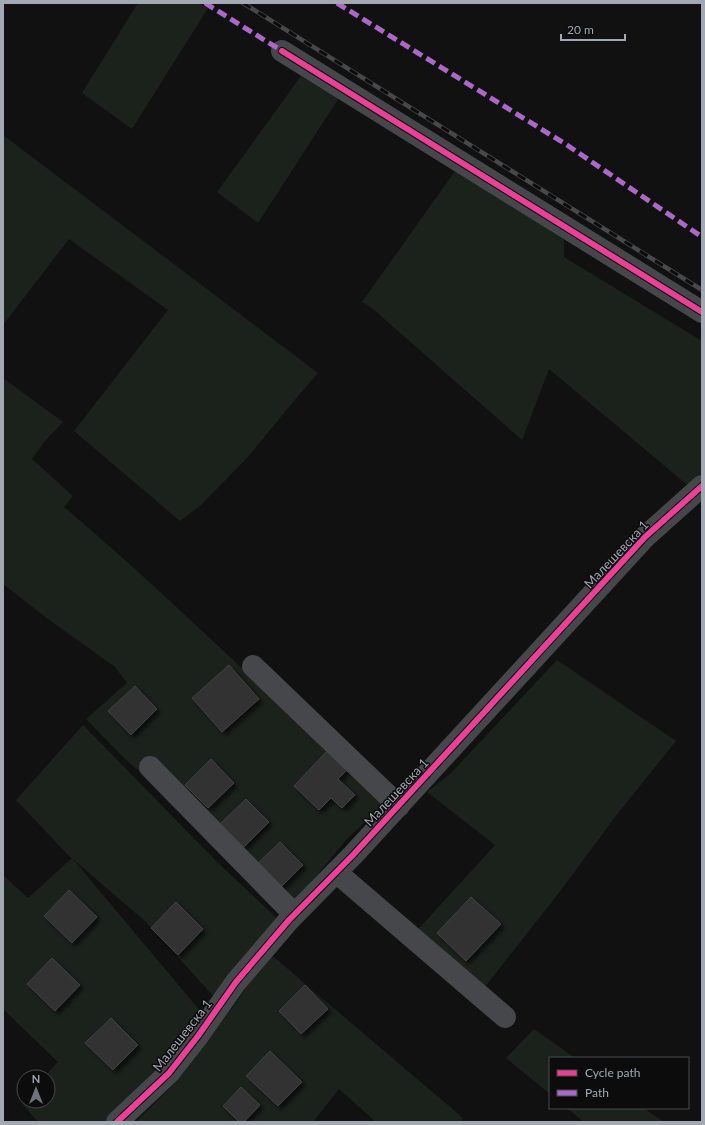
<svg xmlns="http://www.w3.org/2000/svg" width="705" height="1125" font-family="Lato,sans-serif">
  <defs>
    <filter id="shadow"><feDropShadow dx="3.5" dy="3.5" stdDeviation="2" flood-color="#0009"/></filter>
  </defs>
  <rect width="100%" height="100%" fill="#111112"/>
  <!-- green -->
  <path fill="#1b221c" d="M 138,3 L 198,3 L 208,8 L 132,129 L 82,93 Z
    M 301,76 L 339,98 L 258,223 L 217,192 Z
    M 3,135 L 318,373 L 293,402 L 247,458 L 200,506 L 180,521 L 74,431 L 168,310 L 69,239 L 3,325 Z
    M 455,171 L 564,239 L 564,257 L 702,341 L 702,477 L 691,488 L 549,369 L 522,440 L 373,309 L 362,302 Z
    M 3,378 L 63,422 L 45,441 L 32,459 L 73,496 L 64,507 C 175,601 278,704 384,804 L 346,840 L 287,912 L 166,794 L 125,759 L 86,719 L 127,683 L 115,667 L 48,619 L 3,584 Z
    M 557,660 L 676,741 L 615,817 L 558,894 L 484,988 L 415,931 L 422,925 L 495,845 L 427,792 L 450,774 Z
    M 83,725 L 219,864 L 280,921 L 217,1000 L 146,922 L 67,854 L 16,800 Z
    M 72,858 L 207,1019 L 108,1122 L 38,1122 L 21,1102 L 24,1098 L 24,1101 L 48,1101 L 48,1077 L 44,1077 L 58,1062 L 3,1009 L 3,875 L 28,898 Z
    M 269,953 L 463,1118 L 460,1122 L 376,1122 L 339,1089 L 313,1122 L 136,1122 L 176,1082 L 236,1003 Z
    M 534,1029 L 575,1058 L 550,1058 L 550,1094 L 506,1058 Z
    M 567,1108 L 643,1108 L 664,1122 L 584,1122 Z"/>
  <!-- building -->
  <path fill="#303032" stroke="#404246" filter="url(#shadow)" d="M 229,665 L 259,699 L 222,732 L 192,698 Z
    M 135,686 L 157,709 L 131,735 L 108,711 Z
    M 328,750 L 348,769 L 338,779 L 355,795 L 342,808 L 331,798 L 319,810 L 294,786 Z
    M 211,759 L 234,783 L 208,808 L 185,785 Z
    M 246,799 L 269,822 L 243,848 L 220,824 Z
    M 280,842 L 303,865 L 277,891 L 254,867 Z
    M 69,890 L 97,917 L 72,943 L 44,916 Z
    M 471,897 L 501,924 L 466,961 L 437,933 Z
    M 176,902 L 203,929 L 178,955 L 151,928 Z
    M 52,958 L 80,985 L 55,1011 L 27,984 Z
    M 305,985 L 328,1009 L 301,1034 L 279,1011 Z
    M 111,1018 L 138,1045 L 113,1070 L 85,1043 Z
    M 270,1051 L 302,1082 L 278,1106 L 246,1076 Z
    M 241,1087 L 260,1105 L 244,1122 L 239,1122 L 223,1106 Z"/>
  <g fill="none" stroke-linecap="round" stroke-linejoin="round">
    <!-- minor -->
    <path stroke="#46474a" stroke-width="22" d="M 282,51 L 702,312
      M 253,666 L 399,806
      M 150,767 L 294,914
      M 336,872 L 505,1017
      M 117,1122 L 169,1073 L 198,1036 L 236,982 L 289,920 L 353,855 L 645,537 L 702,486"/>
    <defs>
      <path id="rail" d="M 243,3 L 702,290"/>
    </defs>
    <!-- rail casing -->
    <use href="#rail" stroke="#46484a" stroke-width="4.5"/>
    <!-- rail -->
    <use href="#rail" stroke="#0c0c0d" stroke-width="3" stroke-dasharray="9" stroke-linecap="butt"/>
    <!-- quiet -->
    <path stroke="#ac68c9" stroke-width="5" stroke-dasharray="10 5" stroke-linecap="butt" d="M 205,3 L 282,51
      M 337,3 L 567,145 L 702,237"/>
    <defs>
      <path id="cycleway" d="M 282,51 L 702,312
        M 117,1122 L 169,1073 L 198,1036 L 236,982 L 289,920 L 353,855 L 645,537 L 702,486"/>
    </defs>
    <!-- cycleway casing -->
    <use href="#cycleway" stroke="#0c0c0d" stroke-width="8"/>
    <!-- cycleway -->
    <use href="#cycleway" stroke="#ea4096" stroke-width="6"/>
  </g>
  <g text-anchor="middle" stroke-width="3" stroke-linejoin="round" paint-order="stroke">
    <!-- street labels -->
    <g font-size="13" fill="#a2a9b3" stroke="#0c0c0d">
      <text transform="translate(616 554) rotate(-47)" y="5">Малешевска 1</text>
      <text transform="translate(396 792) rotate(-47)" y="5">Малешевска 1</text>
      <text transform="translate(182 1035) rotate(-52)" y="5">Малешевска 1</text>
    </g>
  </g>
  <!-- border -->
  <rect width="705" height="1125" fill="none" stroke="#a2a9b3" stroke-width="8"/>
  <!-- legend -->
  <rect x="549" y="1057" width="140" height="52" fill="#0c0c0d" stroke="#484b4f"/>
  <rect x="557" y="1070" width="20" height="6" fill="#ea4096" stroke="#484b4f"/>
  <text x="585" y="1077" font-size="12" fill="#a2a9b3">Cycle path</text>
  <rect x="557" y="1090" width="20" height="6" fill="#ac68c9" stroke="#484b4f"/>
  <text x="585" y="1097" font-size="12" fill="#a2a9b3">Path</text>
  <!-- north arrow -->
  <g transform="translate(36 1089)"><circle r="19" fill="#0c0c0d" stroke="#484b4f"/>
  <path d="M0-3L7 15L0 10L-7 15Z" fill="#6f747b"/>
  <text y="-6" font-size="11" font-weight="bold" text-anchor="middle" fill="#a2a9b3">N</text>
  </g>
  <!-- scale -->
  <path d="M561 34v6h64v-6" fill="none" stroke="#a2a9b3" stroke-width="2"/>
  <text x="567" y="34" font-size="12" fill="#a2a9b3" stroke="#0c0c0d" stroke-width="3" paint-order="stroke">20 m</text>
</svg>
